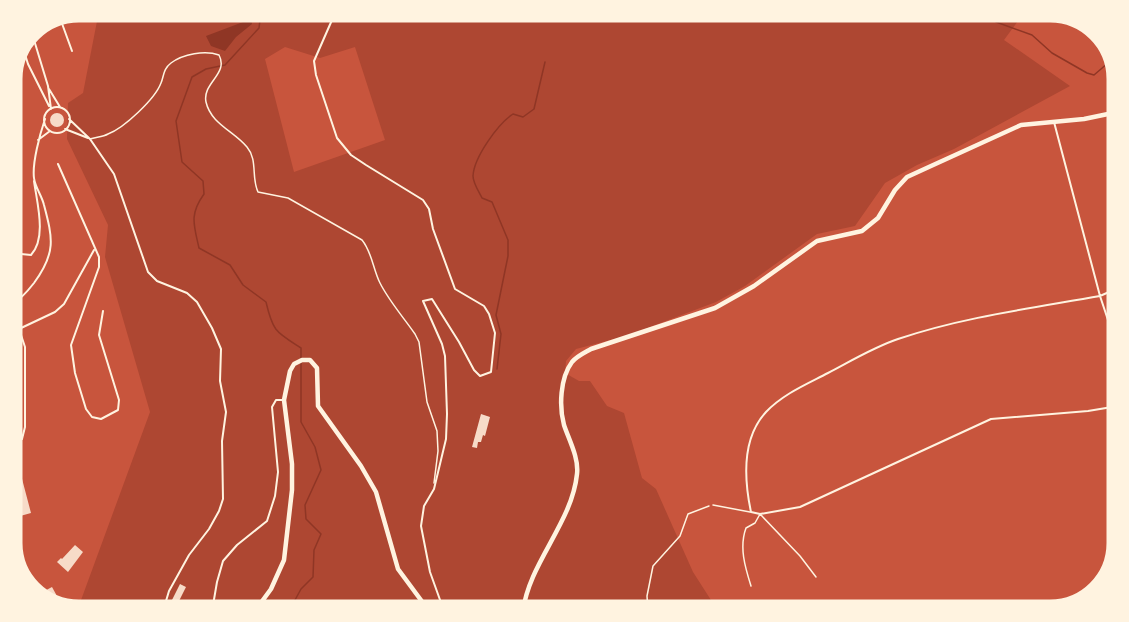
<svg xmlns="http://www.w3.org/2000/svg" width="1129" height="622" font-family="Montserrat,sans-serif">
  <rect width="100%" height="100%" fill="#c8553d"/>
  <!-- green -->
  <path fill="#ae4732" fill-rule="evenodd" d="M 99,11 L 1050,11 L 1056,12 L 1021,17 L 1004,40 L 1070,86 L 954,149 L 917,165 L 885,183 L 855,226 L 817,234 L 745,286 L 716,302 L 626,336 L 576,349 L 566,361 L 565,373 L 579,381 L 590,381 L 607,406 L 624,413 L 642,478 L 656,489 L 693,572 L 718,611 L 77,611 L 150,412 L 105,257 L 108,225 L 67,139 L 68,103 L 83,93 ZM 285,47 L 320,58 L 355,47 L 385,140 L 294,172 L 265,59 Z"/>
  <!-- water -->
  <path fill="#8f3625" d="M 251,19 L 252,24 L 236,37 L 225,51 L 211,46 L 206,36 Z"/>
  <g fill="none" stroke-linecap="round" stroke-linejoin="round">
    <!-- stream -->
    <path stroke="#8f3625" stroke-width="1.5" d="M 256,10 L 260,20 L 259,28 L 225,65 L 206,69 L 192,77 L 176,121 L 182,162 L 203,181 L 204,194 C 189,215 194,225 199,248 L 230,265 L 243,285 L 266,302 C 273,332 276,332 301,348 L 301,422 L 315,447 L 321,470 L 305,505 L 306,519 L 321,534 L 314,550 L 313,577 L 301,589 L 289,611
      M 946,10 L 949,13 L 986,12 L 996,22 L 1032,35 L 1052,53 L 1087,73 L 1094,75 L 1108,63 L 1115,64
      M 497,369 L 501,334 L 496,315 L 508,256 L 508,240 L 492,202 L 482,198 C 479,192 473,183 473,176 C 474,157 498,124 513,114 L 523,117 L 534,109 L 545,62"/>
    <!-- canal -->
    <path stroke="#8f3625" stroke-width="6" d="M 891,611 L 910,607 L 978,611"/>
  </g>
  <!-- building -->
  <path fill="#f7dbc8" d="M50 120a7 7 0 1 1 14 0a7 7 0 1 1-14 0Z
    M 481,414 L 490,417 L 485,436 L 483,435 L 481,442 L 478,442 L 477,448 L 472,447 Z
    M 16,456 L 31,513 L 13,518 L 11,510 L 11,457 Z
    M 75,545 L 83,552 L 68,572 L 57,562 L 61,558 L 62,559 Z
    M 180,584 L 186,587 L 177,605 L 171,602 Z
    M 52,587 L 63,607 L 45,602 L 37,595 Z"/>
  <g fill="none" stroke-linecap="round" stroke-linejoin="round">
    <!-- path -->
    <path stroke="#fff3e0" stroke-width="1.5" d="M 648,611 L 647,596 L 653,566 L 680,536 L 688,514 L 709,506"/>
    <!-- service -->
    <path stroke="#fff3e0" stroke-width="1.5" d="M 90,139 C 96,137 103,137 108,134 C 124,128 155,99 161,83 C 164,76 163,69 171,63 C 183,54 205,50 219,55 C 229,74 202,83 206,102 C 211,124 234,131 247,147 C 258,160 251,177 258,192 L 288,198 L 362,240 C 372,252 373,269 380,283 C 389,301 404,318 415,334 L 419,342 L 427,402 L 437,431 L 438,451 L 434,483
      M 713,505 L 750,512
      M 751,586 C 745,567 739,547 746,528 L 755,523 L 760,514 L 800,556 L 816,577"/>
    <!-- minor -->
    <path stroke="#fff3e0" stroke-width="2" d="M 331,10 L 332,20 L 314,61 L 316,75 L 337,138 L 351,155 L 366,165 L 423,200 L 429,209 L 433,229 L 455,289 L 484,306 L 489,314 L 495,333 L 491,372 L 480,376 L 474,370 L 459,342 L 432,299 L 423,301 L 442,344 L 445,356 L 447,414 L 446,439 L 434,489 L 424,506 L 421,526 L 430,572 L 444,611
      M 60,18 L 72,51
      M 31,30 L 48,86 L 51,109
      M 23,48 L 28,64 L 49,106
      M 49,89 L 60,107
      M44 120a13 13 0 1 1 26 0a13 13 0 1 1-26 0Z
      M 69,119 L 90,139 L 114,174 L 148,272 L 157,281 L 187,293 L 197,302 L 212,328 L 221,349 L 220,381 L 226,412 L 222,441 L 223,499 L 219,511 L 209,529 L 189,555 L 169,591 L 163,611
      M 1054,122 L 1100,296 L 1111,329 L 1118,339
      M 65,129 L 88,138
      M 11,133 C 16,159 19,226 11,250
      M 38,140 L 50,131
      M 58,164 L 99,257 L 99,267 L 71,345 L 75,373 L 86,409 L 92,417 L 101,419 L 118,410 L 119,400 L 99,335 L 103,311
      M 12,249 L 21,254 L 31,255 C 47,238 37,203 34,181
      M 1118,288 L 1100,296 C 1033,308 963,317 898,339 C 874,347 851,361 828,373 C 807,384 783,394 766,412 C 741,439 744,479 751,512 L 760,514 L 800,507 L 991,419 L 1088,411 L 1118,406
      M 11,305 C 20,300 27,292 34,283 C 56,253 53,239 44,205 C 42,196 35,187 34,178 C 32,163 40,134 45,119
      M 11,444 L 22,439 L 25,427 L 25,347 L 19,329 L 55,312 L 64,304 L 94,250
      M 11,540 L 31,587
      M 212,611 L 217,582 L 223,561 L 237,545 L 267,521 L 275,496 L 278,472 L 272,407 L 276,400 L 284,400"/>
    <!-- primary -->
    <path stroke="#fff3e0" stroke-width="4.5" d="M 255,611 L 271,589 L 284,560 L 292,490 L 292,464 L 284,400 L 290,371 L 294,364 L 302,360 L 310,360 L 317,368 L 318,406 L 361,466 L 376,492 L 398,569 L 429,611
      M 523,611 C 529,563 572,523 577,474 C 579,458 569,440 564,425 C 559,407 560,378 572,362 C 577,356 584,353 591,349 L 715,308 L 754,286 L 817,241 L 862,231 L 878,218 L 895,190 L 907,177 L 931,166 L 1021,125 L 1084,119 L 1108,114 L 1118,109"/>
  </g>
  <!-- crop -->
  <path d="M0 0H1129V622H0ZM79 21H1050A58 58 0 0 1 1108 79V543A58 58 0 0 1 1050 601H79A58 58 0 0 1 21 543V79A58 58 0 0 1 79 21Z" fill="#fff3e0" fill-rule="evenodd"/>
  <path fill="none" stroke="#fff3e0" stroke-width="3" d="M79 21H1050A58 58 0 0 1 1108 79V543A58 58 0 0 1 1050 601H79A58 58 0 0 1 21 543V79A58 58 0 0 1 79 21Z"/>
</svg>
